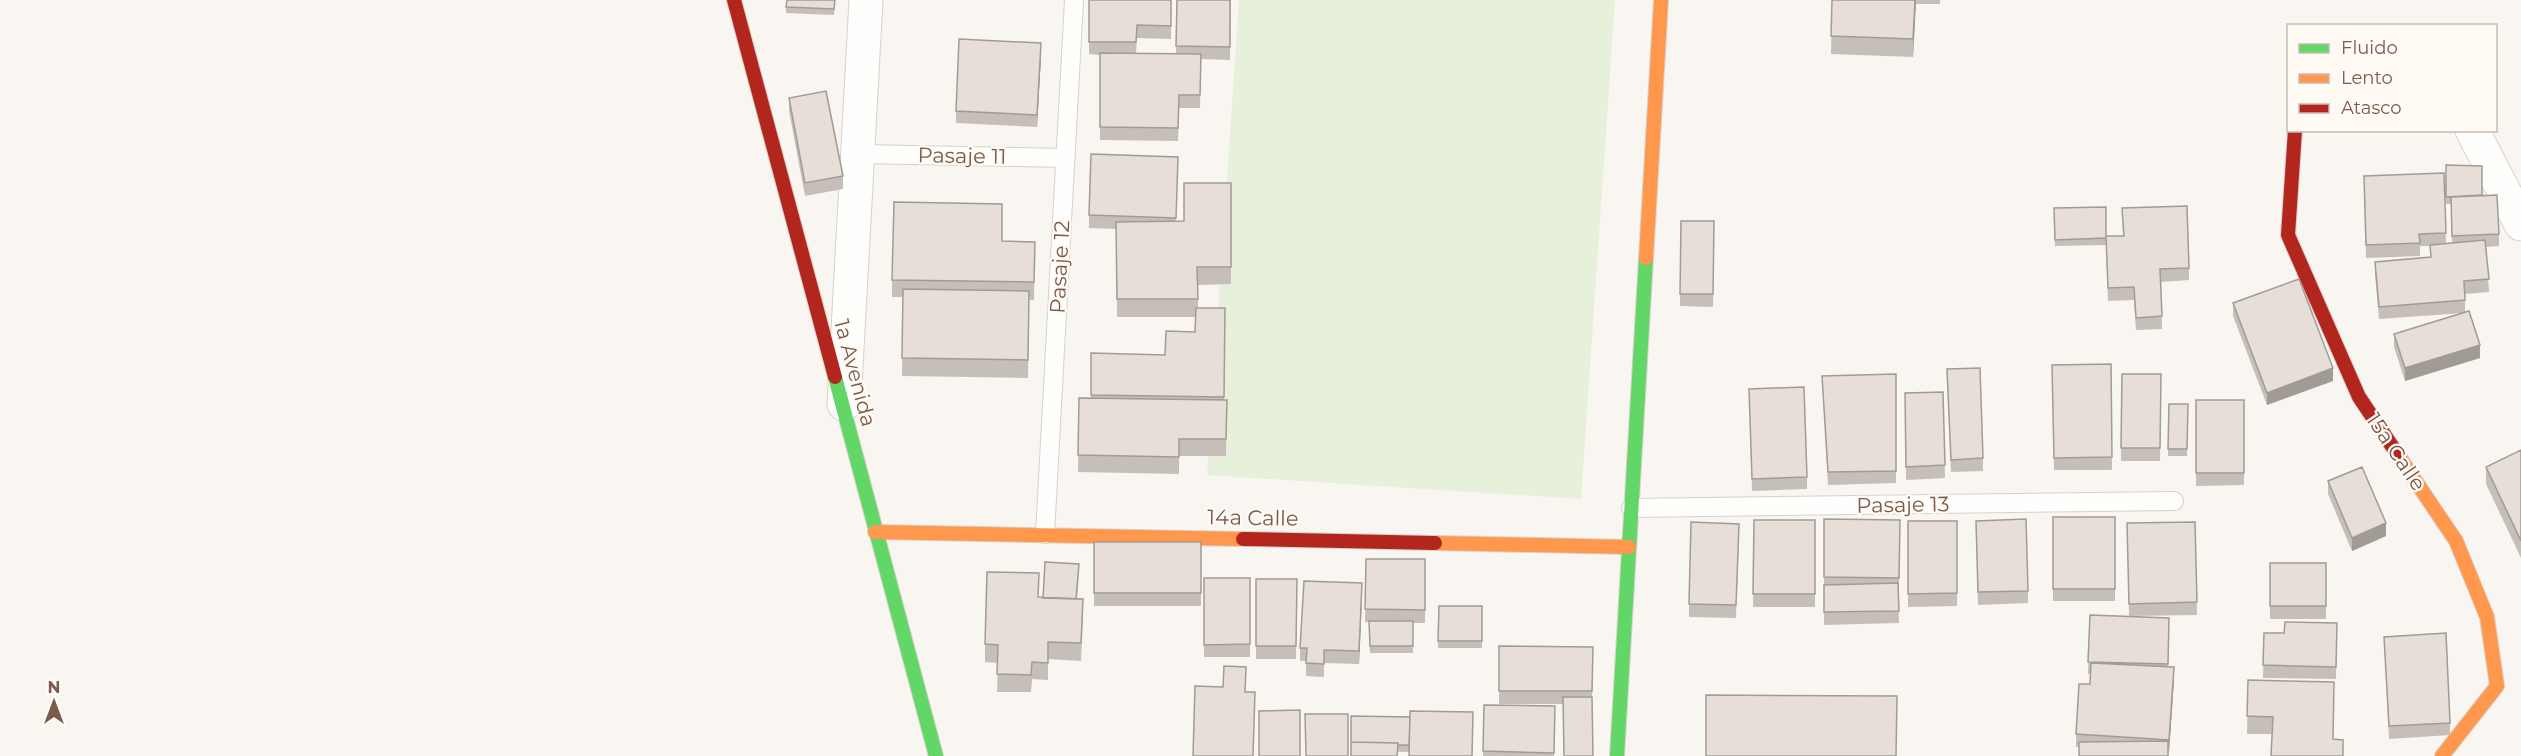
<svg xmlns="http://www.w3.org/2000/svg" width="2521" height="756" font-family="Montserrat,sans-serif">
  <rect width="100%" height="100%" fill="#f9f5f0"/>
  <!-- pitch -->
  <path fill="#e7f0db" d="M 1239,0 L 1615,0 L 1581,499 L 1207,475 Z"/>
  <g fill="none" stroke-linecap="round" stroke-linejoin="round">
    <defs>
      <path id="lane" d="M 858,154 L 1066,158
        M 1631,508 L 2174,501
        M 1045,534 L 1074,0"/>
      <path id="street" d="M 2472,130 L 2521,224
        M 844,404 L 866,0"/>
      <path id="fast" d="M 835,377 L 936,756
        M 1617,756 L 1646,258"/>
      <path id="slow" d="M 1646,258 L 1661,0
        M 2400,458 L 2456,541 L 2487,617 L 2497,686 L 2442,756
        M 875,532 L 1243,539
        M 1435,543 L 1629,547"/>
      <path id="jam" d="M 734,0 L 835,377
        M 2295,130 L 2288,235 L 2359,397 L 2400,458
        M 1243,539 L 1435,543"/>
    </defs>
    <!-- lane casing -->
    <use href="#lane" stroke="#d7d1cb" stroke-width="20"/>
    <!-- street casing -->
    <use href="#street" stroke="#d7d1cb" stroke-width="35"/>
    <!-- fast casing -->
    <use href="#fast" stroke="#d9d2cb" stroke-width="16"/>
    <!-- slow casing -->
    <use href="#slow" stroke="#d9d2cb" stroke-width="16"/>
    <!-- jam casing -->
    <use href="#jam" stroke="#d9d2cb" stroke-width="16"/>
    <!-- lane -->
    <use href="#lane" stroke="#fefefd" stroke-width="18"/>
    <!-- street -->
    <use href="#street" stroke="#fefefd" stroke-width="33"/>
    <!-- fast -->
    <use href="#fast" stroke="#63d668" stroke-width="14"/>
    <!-- slow -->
    <use href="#slow" stroke="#ff974d" stroke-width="14"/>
    <!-- jam -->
    <use href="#jam" stroke="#b3261e" stroke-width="14"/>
  </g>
  <!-- wall -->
  <path fill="#c6bfb9" d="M 835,0 L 834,15 L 786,13 L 786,7 Z
    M 1089,0 L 1171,0 L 1171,39 L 1137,38 L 1136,53 L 1176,54 L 1177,0 L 1231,0 L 1230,60 L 1201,59 L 1200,108 L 1179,108 L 1178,141 L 1100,140 L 1100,55 L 1089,54 Z
    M 1832,0 L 1940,0 L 1940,4 L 1916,4 L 1913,57 L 1831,54 Z
    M 1041,56 L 1037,127 L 956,123 L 956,111 Z
    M 789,98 L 843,176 L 843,189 L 805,196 L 789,111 Z
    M 1178,157 L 1176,221 L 1184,221 L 1231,183 L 1231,284 L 1198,285 L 1198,308 L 1225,308 L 1224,400 L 1227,400 L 1226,456 L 1179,456 L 1179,474 L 1078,472 L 1079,398 L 1091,398 L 1091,395 L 1165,355 L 1195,332 L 1195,317 L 1117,317 L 1116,229 L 1089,228 L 1089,215 Z
    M 2446,165 L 2482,195 L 2499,234 L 2499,246 L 2486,247 L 2489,292 L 2465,294 L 2465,312 L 2480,358 L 2405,381 L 2394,347 L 2394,334 L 2463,313 L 2379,319 L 2375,274 L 2375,262 L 2430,257 L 2430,246 L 2420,246 L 2420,256 L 2366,258 L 2364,176 L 2444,173 L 2446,243 L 2452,243 L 2451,204 L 2446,204 Z
    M 2054,208 L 2107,236 L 2123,236 L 2122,208 L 2189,268 L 2189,280 L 2161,282 L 2162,329 L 2136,330 L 2134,300 L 2108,301 L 2106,245 L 2055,246 Z
    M 1681,221 L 1714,221 L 1713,307 L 1680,306 Z
    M 1002,241 L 1035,242 L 1034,300 L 1029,300 L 1028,378 L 902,376 L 903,297 L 892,297 L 892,280 Z
    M 2233,303 L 2333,381 L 2267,405 L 2233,316 Z
    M 2111,364 L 2112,470 L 2054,470 L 2052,365 Z
    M 1947,369 L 1983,458 L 1983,471 L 1951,472 Z
    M 1896,374 L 1896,483 L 1828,485 L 1822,376 Z
    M 2122,374 L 2161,374 L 2160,461 L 2121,461 Z
    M 1749,389 L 1807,477 L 1807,489 L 1752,491 Z
    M 1943,392 L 1945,478 L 1906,480 L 1905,393 Z
    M 2196,400 L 2244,400 L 2244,485 L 2196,486 Z
    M 2169,404 L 2188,404 L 2187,456 L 2168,456 Z
    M 2521,450 L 2521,558 L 2486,484 L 2486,467 Z
    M 2328,481 L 2386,536 L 2352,551 L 2328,494 Z
    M 2053,517 L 2115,517 L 2115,601 L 2053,601 Z
    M 1754,520 L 1815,520 L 1815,607 L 1753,607 Z
    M 1900,520 L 1899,590 L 1898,590 L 1899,623 L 1824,625 L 1824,577 Z
    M 1908,521 L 1957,521 L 1957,606 L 1908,607 Z
    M 1976,521 L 2028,591 L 2028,603 L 1978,605 Z
    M 2195,522 L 2197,615 L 2129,616 L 2127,523 Z
    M 1739,537 L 1736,618 L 1689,617 L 1689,604 Z
    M 1094,542 L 1201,542 L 1201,606 L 1094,606 Z
    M 1366,559 L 1425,559 L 1425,623 L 1413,623 L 1413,653 L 1370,653 L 1369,622 L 1365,622 Z
    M 2270,563 L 2326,563 L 2326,619 L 2270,619 Z
    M 1079,571 L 1077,599 L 1083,616 L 1081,661 L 1048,659 L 1048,680 L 1032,679 L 1031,692 L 997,692 L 998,663 L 985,662 L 985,644 L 1039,597 L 1043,598 Z
    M 1204,578 L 1250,578 L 1250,657 L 1204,657 Z
    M 1256,579 L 1297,579 L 1296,659 L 1256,659 Z
    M 1362,596 L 1359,664 L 1324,663 L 1324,677 L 1306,676 L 1306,661 L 1300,661 L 1300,648 Z
    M 1439,606 L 1482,606 L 1482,648 L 1438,648 Z
    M 2090,615 L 2169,618 L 2168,667 L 2174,680 L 2169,752 L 2076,747 L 2076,734 L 2090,684 L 2090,674 L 2088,674 Z
    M 2337,623 L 2336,679 L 2263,678 L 2264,633 L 2284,633 Z
    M 2384,637 L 2450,723 L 2450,735 L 2389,739 Z
    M 1499,646 L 1593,647 L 1592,702 L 1563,704 L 1499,704 Z
    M 2248,680 L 2334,700 L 2333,739 L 2272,734 L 2247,734 Z
    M 1484,705 L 1555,706 L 1554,756 L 1483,756 Z
    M 1351,716 L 1410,717 L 1409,752 L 1351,751 Z"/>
  <!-- shaded-wall -->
  <path fill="#a19b96" d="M 1915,0 L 1916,0 L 1913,57 L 1913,39 Z
    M 1041,43 L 1041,56 L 1037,127 L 1037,115 Z
    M 2480,345 L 2480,358 L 2405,381 L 2405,368 Z
    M 2333,368 L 2333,381 L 2267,405 L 2267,393 Z
    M 2386,523 L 2386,536 L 2352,551 L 2352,538 Z
    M 1362,583 L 1362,596 L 1359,664 L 1359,651 Z
    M 2174,667 L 2174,680 L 2169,752 L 2169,740 Z"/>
  <!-- building -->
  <path fill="#e6ded7" stroke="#a19b96" stroke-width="1.5" d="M 787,0 L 835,0 L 834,9 L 786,7 Z
    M 1089,0 L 1171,0 L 1171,26 L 1137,25 L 1136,42 L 1089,42 Z
    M 1177,0 L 1230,0 L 1230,47 L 1176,46 Z
    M 1832,0 L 1915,0 L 1913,39 L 1831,36 Z
    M 959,39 L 1041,43 L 1037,115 L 956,111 Z
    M 1100,53 L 1201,54 L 1200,95 L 1179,95 L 1178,128 L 1100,127 Z
    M 826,91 L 843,176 L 805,183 L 789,98 Z
    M 1091,154 L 1178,157 L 1176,218 L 1089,215 Z
    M 2446,165 L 2482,166 L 2482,195 L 2446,197 Z
    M 2444,173 L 2446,233 L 2419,234 L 2420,243 L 2366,245 L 2364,176 Z
    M 1184,183 L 1231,183 L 1231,267 L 1197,267 L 1198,299 L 1117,299 L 1116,222 L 1184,221 Z
    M 2497,195 L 2499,234 L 2452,236 L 2451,197 Z
    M 894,202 L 1002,204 L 1002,241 L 1035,242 L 1034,282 L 892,280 Z
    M 2187,206 L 2189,268 L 2160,269 L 2162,316 L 2136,318 L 2134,287 L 2108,288 L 2106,236 L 2124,236 L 2122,208 Z
    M 2106,207 L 2106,238 L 2055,240 L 2054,208 Z
    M 1681,221 L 1714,221 L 1713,294 L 1680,294 Z
    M 2485,240 L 2489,279 L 2464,281 L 2465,300 L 2379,307 L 2375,262 L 2431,257 L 2430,245 Z
    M 2299,279 L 2333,368 L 2267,393 L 2233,303 Z
    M 903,289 L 1029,291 L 1028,360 L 902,358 Z
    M 1196,308 L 1225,308 L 1224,397 L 1091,395 L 1091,353 L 1165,355 L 1166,331 L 1195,332 Z
    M 2469,311 L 2480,345 L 2405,368 L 2394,334 Z
    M 2111,364 L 2112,457 L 2054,458 L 2052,365 Z
    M 1980,368 L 1983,458 L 1951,460 L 1947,369 Z
    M 1896,374 L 1896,471 L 1828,472 L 1822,376 Z
    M 2122,374 L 2161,374 L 2160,448 L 2121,448 Z
    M 1804,387 L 1807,477 L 1752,479 L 1749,389 Z
    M 1943,392 L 1945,465 L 1906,467 L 1905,393 Z
    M 1079,398 L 1227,400 L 1226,439 L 1179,439 L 1179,457 L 1078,455 Z
    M 2196,400 L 2244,400 L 2244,473 L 2196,473 Z
    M 2169,404 L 2188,404 L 2187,449 L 2168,449 Z
    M 2521,450 L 2521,541 L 2486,467 Z
    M 2362,467 L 2386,523 L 2352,538 L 2328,481 Z
    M 2053,517 L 2115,517 L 2115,589 L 2053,589 Z
    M 1824,519 L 1900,520 L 1899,578 L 1824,577 Z
    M 2026,519 L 2028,591 L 1978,592 L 1976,521 Z
    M 1754,520 L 1815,520 L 1815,594 L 1753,594 Z
    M 1908,521 L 1957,521 L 1957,593 L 1908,594 Z
    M 1691,522 L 1739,524 L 1736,605 L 1689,604 Z
    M 2195,522 L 2197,602 L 2129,604 L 2127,523 Z
    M 1094,542 L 1201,542 L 1201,593 L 1094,593 Z
    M 1366,559 L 1425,559 L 1425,610 L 1365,609 Z
    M 1045,562 L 1079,564 L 1076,599 L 1043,598 Z
    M 2270,563 L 2326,563 L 2326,606 L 2270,606 Z
    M 987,572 L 1039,573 L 1038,597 L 1083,599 L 1081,643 L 1048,642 L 1048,663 L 1032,662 L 1031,675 L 997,674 L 998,645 L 985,644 Z
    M 1204,578 L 1250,578 L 1250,644 L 1204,645 Z
    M 1256,579 L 1297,579 L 1296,646 L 1256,646 Z
    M 1304,581 L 1362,583 L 1359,651 L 1324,650 L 1324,664 L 1306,663 L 1307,648 L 1300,648 Z
    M 1898,583 L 1899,611 L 1824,612 L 1824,585 Z
    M 1439,606 L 1482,606 L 1482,641 L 1438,641 Z
    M 2090,615 L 2169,618 L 2168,664 L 2088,662 Z
    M 1369,621 L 1413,621 L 1413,646 L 1370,646 Z
    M 2285,622 L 2337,623 L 2336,667 L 2263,665 L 2264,633 L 2284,633 Z
    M 2446,633 L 2450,723 L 2389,726 L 2384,637 Z
    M 1499,646 L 1593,647 L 1592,691 L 1499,691 Z
    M 2091,663 L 2174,667 L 2169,740 L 2076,734 L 2079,684 L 2090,684 Z
    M 1224,666 L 1246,667 L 1245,692 L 1255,692 L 1253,756 L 1193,756 L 1195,686 L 1223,687 Z
    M 2248,680 L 2334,682 L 2333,739 L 2343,740 L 2343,756 L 2271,756 L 2273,717 L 2247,716 Z
    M 1706,695 L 1897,696 L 1896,756 L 1706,756 Z
    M 1563,697 L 1592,697 L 1593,756 L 1564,756 Z
    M 1484,705 L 1555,706 L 1554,753 L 1483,751 Z
    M 1300,710 L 1300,756 L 1259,756 L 1259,711 Z
    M 1410,711 L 1473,712 L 1472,756 L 1409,756 Z
    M 1305,714 L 1348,714 L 1348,756 L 1306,756 Z
    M 1351,716 L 1410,717 L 1409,745 L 1398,745 L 1398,743 L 1351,742 L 1351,744 Z
    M 2168,741 L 2168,756 L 2079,756 L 2079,742 Z
    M 1351,742 L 1398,743 L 1397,756 L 1351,756 Z"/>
  <g text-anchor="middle" stroke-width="4.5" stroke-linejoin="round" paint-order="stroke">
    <!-- street labels -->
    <g font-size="21" fill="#7a5c4d" stroke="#fffaf3">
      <text transform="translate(962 156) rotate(1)" y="7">Pasaje 11</text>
      <text transform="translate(1060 267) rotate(-87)" y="7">Pasaje 12</text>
      <text transform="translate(855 373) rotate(75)" y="7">1a Avenida</text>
      <text transform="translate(2396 452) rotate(56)" y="7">15a Calle</text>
      <text transform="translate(1903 505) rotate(-1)" y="7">Pasaje 13</text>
      <text transform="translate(1253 518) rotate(1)" y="7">14a Calle</text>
    </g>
  </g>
  <!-- legend -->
  <rect x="2287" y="24" width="210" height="108" fill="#fffaf3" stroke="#cabbb1" stroke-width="1.5"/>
  <rect x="2299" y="44" width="30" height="9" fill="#63d668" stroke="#cabbb1" stroke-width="1.5"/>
  <text x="2341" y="54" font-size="18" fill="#7a5c4d">Fluido</text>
  <rect x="2299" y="74" width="30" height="9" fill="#ff974d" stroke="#cabbb1" stroke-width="1.5"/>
  <text x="2341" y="84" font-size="18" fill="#7a5c4d">Lento</text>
  <rect x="2299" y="104" width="30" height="9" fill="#b3261e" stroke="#cabbb1" stroke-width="1.5"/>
  <text x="2341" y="114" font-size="18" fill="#7a5c4d">Atasco</text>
  <!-- north arrow -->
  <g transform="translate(54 702)" stroke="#fffaf3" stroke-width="4.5" paint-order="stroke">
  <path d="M0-4.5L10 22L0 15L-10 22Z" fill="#7a5c4d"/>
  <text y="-9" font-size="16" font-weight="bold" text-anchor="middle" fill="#7a5c4d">N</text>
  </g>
</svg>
